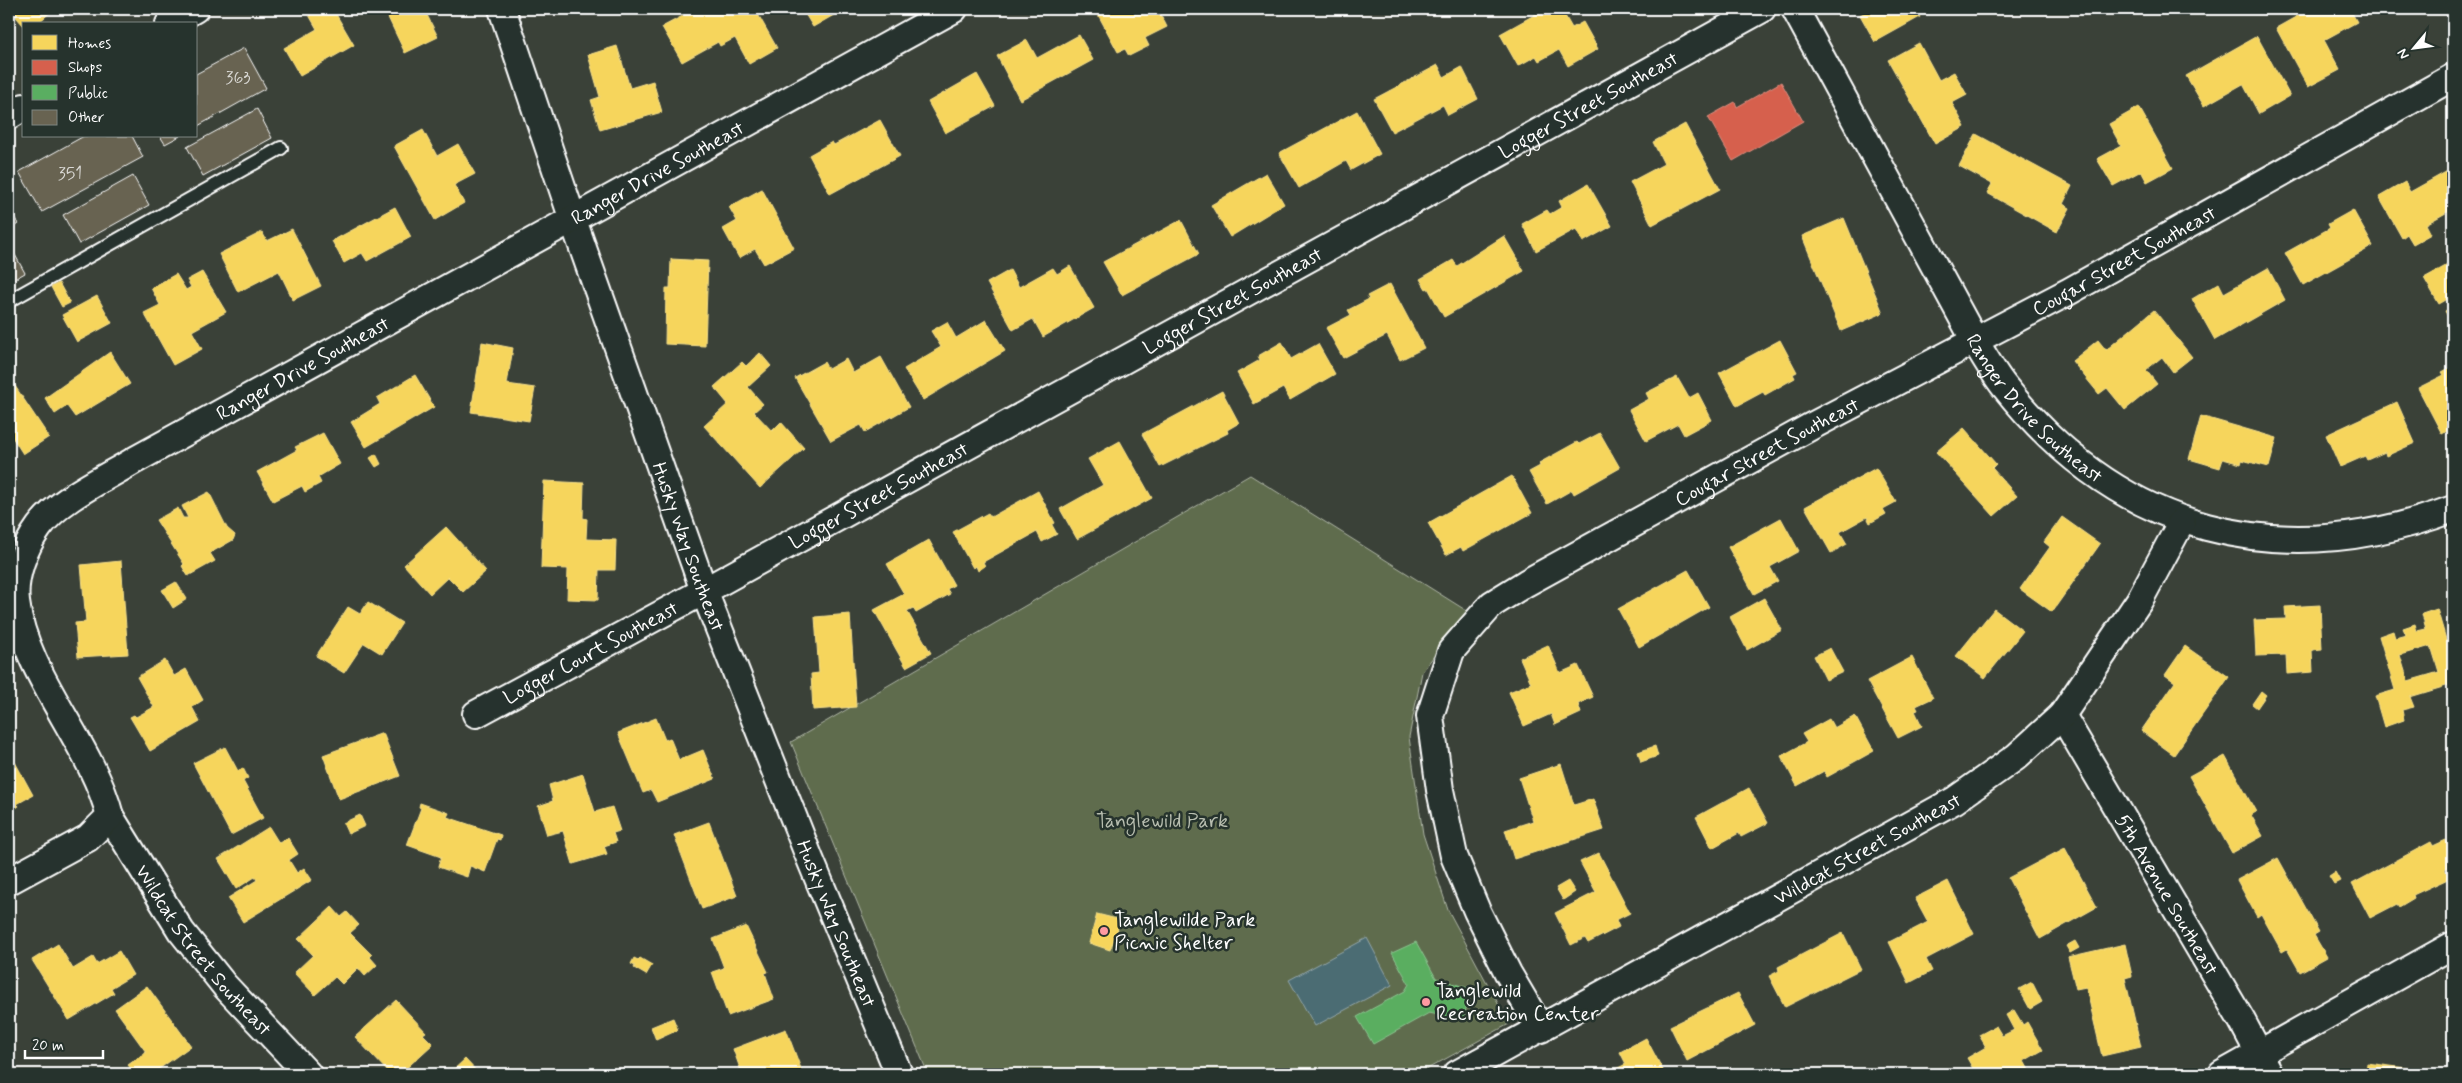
<svg xmlns="http://www.w3.org/2000/svg" width="2462" height="1083" font-family="Mynerve,sans-serif">
  <rect width="100%" height="100%" fill="#3a4138"/>
  <filter id="ink" filterUnits="userSpaceOnUse"><feTurbulence type="fractalNoise" baseFrequency=".02" numOctaves="2"/><feDisplacementMap in="SourceGraphic" scale="10" xChannelSelector="R" yChannelSelector="G"/><feConvolveMatrix kernelMatrix="1 2 1 2 8 2 1 2 1" color-interpolation-filters="sRGB"/></filter>
  <g filter="url(#ink)">
    <!-- green -->
    <path fill="#5f6c4e" stroke="#afb6a6" d="M 1250,475 L 1467,611 L 1422,672 L 1409,737 L 1423,834 L 1448,910 L 1509,1024 L 1418,1074 L 928,1074 L 791,742 Z"/>
    <!-- water -->
    <path fill="#4c6c73" stroke="#94a7ab" d="M 1367,938 L 1392,985 L 1315,1026 L 1289,980 Z"/>
    <!-- homes -->
    <path fill="#f6d55c" stroke="#f9e28d" fill-rule="evenodd" d="M 9,9 L 54,9 L 37,24 L 24,24 L 24,26 Z
      M 319,9 L 333,9 L 354,45 L 300,76 L 284,48 L 317,29 L 309,15 Z
      M 384,9 L 424,9 L 438,37 L 405,53 Z
      M 696,9 L 755,9 L 777,48 L 749,64 L 735,38 L 720,46 L 718,42 L 682,62 L 662,27 Z
      M 802,9 L 837,9 L 839,12 L 813,27 Z
      M 1095,9 L 1158,9 L 1167,27 L 1145,38 L 1149,46 L 1129,56 L 1125,49 L 1118,52 Z
      M 1545,9 L 1561,9 L 1572,28 L 1583,22 L 1598,49 L 1568,66 L 1559,50 L 1539,61 L 1536,56 L 1518,66 L 1500,34 Z
      M 1871,9 L 1915,9 L 1920,17 L 1875,42 L 1860,15 Z
      M 2310,9 L 2350,9 L 2357,22 L 2324,40 L 2340,70 L 2308,87 L 2276,28 Z
      M 1079,35 L 1093,60 L 1020,100 L 997,56 L 1027,40 L 1037,58 Z
      M 2257,36 L 2290,96 L 2259,114 L 2243,84 L 2204,106 L 2186,76 Z
      M 1919,43 L 1939,80 L 1954,72 L 1967,95 L 1952,103 L 1965,127 L 1935,144 L 1888,60 Z
      M 617,46 L 630,88 L 653,81 L 662,112 L 600,130 L 591,100 L 600,97 L 588,55 Z
      M 1438,65 L 1444,77 L 1462,67 L 1478,99 L 1448,115 L 1443,105 L 1392,132 L 1374,99 Z
      M 977,74 L 995,106 L 945,133 L 928,102 Z
      M 2139,107 L 2173,168 L 2147,182 L 2141,171 L 2113,186 L 2097,159 L 2121,146 L 2109,124 Z
      M 1357,111 L 1380,154 L 1351,170 L 1346,161 L 1299,188 L 1279,153 Z
      M 880,120 L 900,156 L 830,194 L 809,155 L 832,142 L 834,145 Z
      M 1685,124 L 1720,189 L 1652,225 L 1630,182 L 1664,164 L 1653,142 Z
      M 423,130 L 437,156 L 458,144 L 475,174 L 454,185 L 464,203 L 435,220 L 394,146 Z
      M 1976,134 L 2072,186 L 2063,204 L 2070,208 L 2057,232 L 1987,193 L 1992,184 L 1959,166 Z
      M 2453,168 L 2453,209 L 2426,224 L 2431,234 L 2413,244 L 2407,234 L 2402,238 L 2379,197 L 2405,182 L 2410,192 Z
      M 1266,173 L 1284,204 L 1230,237 L 1211,205 Z
      M 1588,184 L 1612,226 L 1583,242 L 1576,229 L 1536,251 L 1522,224 L 1547,210 L 1550,214 L 1562,207 L 1559,201 Z
      M 762,189 L 794,248 L 764,264 L 755,249 L 739,258 L 723,229 L 737,221 L 729,207 Z
      M 395,207 L 411,237 L 367,261 L 362,253 L 344,263 L 332,241 Z
      M 2353,210 L 2373,246 L 2303,285 L 2285,253 L 2330,228 L 2328,224 Z
      M 1844,218 L 1883,313 L 1841,331 L 1802,236 Z
      M 1181,220 L 1199,254 L 1122,295 L 1103,262 Z
      M 292,229 L 321,286 L 293,300 L 279,271 L 238,292 L 219,254 L 262,232 L 267,241 Z
      M 1504,236 L 1524,271 L 1444,317 L 1428,288 L 1426,289 L 1420,279 L 1453,260 L 1457,266 Z
      M 671,259 L 708,261 L 705,346 L 665,344 L 666,288 L 670,288 Z
      M 2453,262 L 2453,296 L 2439,304 L 2424,278 Z
      M 1070,266 L 1094,308 L 1043,337 L 1033,319 L 1013,330 L 987,283 L 1010,270 L 1019,287 L 1053,268 L 1057,274 Z
      M 2268,268 L 2285,300 L 2215,340 L 2192,299 L 2219,283 L 2224,293 Z
      M 202,272 L 226,312 L 192,331 L 202,349 L 173,365 L 144,313 L 160,305 L 151,288 L 176,274 L 186,290 L 191,287 L 187,280 Z
      M 59,283 L 70,303 L 62,307 L 51,287 Z
      M 1390,284 L 1424,348 L 1400,360 L 1387,335 L 1343,358 L 1326,328 L 1351,315 L 1348,310 L 1369,299 L 1367,296 Z
      M 97,296 L 112,323 L 77,342 L 62,315 Z
      M 2453,307 L 2453,326 L 2445,311 Z
      M 2154,310 L 2192,357 L 2173,372 L 2162,357 L 2146,370 L 2157,384 L 2125,410 L 2107,388 L 2099,394 L 2072,361 L 2098,340 L 2106,350 Z
      M 986,320 L 1005,351 L 923,400 L 904,369 L 941,347 L 931,331 L 947,322 L 956,338 Z
      M 1780,340 L 1797,372 L 1793,374 L 1795,378 L 1765,395 L 1763,392 L 1737,406 L 1719,373 Z
      M 482,342 L 513,348 L 507,384 L 535,388 L 529,421 L 471,412 Z
      M 1282,342 L 1291,359 L 1318,344 L 1335,374 L 1290,400 L 1283,388 L 1254,404 L 1237,373 L 1260,360 L 1258,356 Z
      M 110,352 L 130,384 L 75,417 L 67,406 L 55,414 L 45,398 Z
      M 760,353 L 771,366 L 748,387 L 763,404 L 754,412 L 772,431 L 781,422 L 804,448 L 760,488 L 704,426 L 728,404 L 714,387 L 742,362 L 746,366 Z
      M 881,357 L 909,407 L 865,432 L 861,425 L 831,441 L 795,378 L 824,362 L 828,369 L 846,359 L 853,373 Z
      M 2453,366 L 2453,428 L 2442,434 L 2418,388 L 2444,375 L 2442,372 Z
      M 415,375 L 434,407 L 366,447 L 351,422 L 380,404 L 377,398 Z
      M 9,377 L 49,437 L 23,454 L 9,432 Z
      M 1677,377 L 1689,398 L 1698,393 L 1712,420 L 1684,435 L 1678,424 L 1646,441 L 1629,410 L 1649,399 L 1646,393 Z
      M 1222,391 L 1239,423 L 1227,430 L 1228,433 L 1160,467 L 1142,434 Z
      M 2397,402 L 2415,443 L 2386,456 L 2385,452 L 2367,460 L 2365,456 L 2340,467 L 2326,435 Z
      M 2201,416 L 2277,438 L 2269,467 L 2242,460 L 2241,464 L 2223,459 L 2220,468 L 2189,459 Z
      M 1964,428 L 1996,464 L 1992,468 L 2017,496 L 1994,516 L 1936,452 Z
      M 323,433 L 340,464 L 318,477 L 321,483 L 305,492 L 302,486 L 273,501 L 257,472 L 297,450 L 295,447 Z
      M 1600,433 L 1620,468 L 1574,494 L 1572,490 L 1547,504 L 1529,472 L 1540,466 L 1539,463 L 1577,442 L 1579,444 Z
      M 1120,441 L 1152,498 L 1077,539 L 1060,509 L 1103,485 L 1088,459 Z
      M 376,454 L 381,464 L 376,467 L 370,458 Z
      M 1876,468 L 1896,502 L 1883,509 L 1886,514 L 1870,523 L 1867,517 L 1840,532 L 1847,544 L 1831,553 L 1805,507 Z
      M 1512,476 L 1532,513 L 1463,551 L 1461,547 L 1446,555 L 1428,523 Z
      M 544,481 L 584,483 L 583,518 L 587,519 L 586,539 L 616,540 L 615,570 L 599,570 L 598,600 L 567,599 L 568,569 L 541,568 Z
      M 1038,491 L 1055,523 L 1052,525 L 1057,534 L 1042,542 L 1037,532 L 983,562 L 985,566 L 978,571 L 976,566 L 973,568 L 953,532 L 988,513 L 991,517 Z
      M 209,492 L 227,528 L 235,535 L 233,540 L 210,553 L 215,561 L 188,576 L 182,566 L 184,564 L 156,520 L 178,508 L 183,518 L 188,518 L 182,506 Z
      M 2062,517 L 2100,544 L 2052,612 L 2020,589 L 2050,547 L 2044,542 Z
      M 1781,518 L 1799,551 L 1770,567 L 1778,581 L 1754,594 L 1728,547 Z
      M 446,527 L 486,571 L 463,592 L 448,577 L 430,594 L 404,565 Z
      M 929,540 L 954,585 L 947,589 L 950,594 L 916,613 L 913,608 L 907,611 L 931,653 L 906,667 L 874,610 L 904,594 L 887,564 Z
      M 121,561 L 128,654 L 78,657 L 75,623 L 86,622 L 81,565 Z
      M 1688,570 L 1709,607 L 1639,647 L 1618,609 Z
      M 176,582 L 187,599 L 173,608 L 162,590 Z
      M 1764,598 L 1782,630 L 1747,650 L 1730,617 Z
      M 368,602 L 402,623 L 382,654 L 364,643 L 344,673 L 316,656 L 348,607 L 360,614 Z
      M 2320,605 L 2322,649 L 2312,650 L 2313,672 L 2287,674 L 2286,655 L 2256,656 L 2254,620 L 2286,619 L 2285,607 Z
      M 1994,609 L 2023,631 L 1985,678 L 1956,656 Z
      M 2437,609 L 2453,663 L 2453,684 L 2410,697 L 2414,707 L 2402,710 L 2404,720 L 2384,727 L 2375,696 L 2395,690 L 2379,636 L 2393,631 L 2395,638 L 2406,635 L 2403,628 L 2415,624 L 2417,631 L 2426,629 L 2422,614 ZM 2431,646 L 2439,672 L 2408,681 L 2400,655 Z
      M 850,614 L 856,707 L 813,710 L 811,674 L 819,673 L 815,617 Z
      M 1548,645 L 1560,673 L 1578,665 L 1593,697 L 1578,704 L 1581,713 L 1555,725 L 1551,714 L 1524,726 L 1509,692 L 1531,683 L 1520,658 Z
      M 2185,646 L 2229,677 L 2174,755 L 2141,731 L 2175,682 L 2165,675 Z
      M 1830,648 L 1843,672 L 1826,680 L 1814,656 Z
      M 1912,657 L 1933,698 L 1916,706 L 1918,710 L 1915,711 L 1922,726 L 1898,738 L 1867,681 Z
      M 165,660 L 174,676 L 186,669 L 203,700 L 192,707 L 200,722 L 150,751 L 130,717 L 134,715 L 136,717 L 154,707 L 137,677 Z
      M 2261,691 L 2266,695 L 2257,708 L 2252,704 Z
      M 1855,716 L 1874,751 L 1827,777 L 1824,771 L 1797,786 L 1781,756 L 1807,742 L 1802,734 L 1829,719 L 1834,728 Z
      M 656,718 L 665,740 L 670,738 L 679,760 L 703,750 L 715,779 L 657,802 L 651,790 L 643,793 L 618,733 Z
      M 383,733 L 400,776 L 339,799 L 323,755 Z
      M 1655,746 L 1658,756 L 1641,762 L 1638,752 Z
      M 225,747 L 238,771 L 243,768 L 248,778 L 243,781 L 263,818 L 231,835 L 193,763 Z
      M 2225,756 L 2256,812 L 2251,815 L 2263,836 L 2232,853 L 2189,776 Z
      M 15,762 L 33,795 L 17,804 L 19,806 L 9,812 L 9,766 Z
      M 1561,764 L 1574,805 L 1593,799 L 1604,830 L 1514,859 L 1505,830 L 1533,821 L 1519,778 Z
      M 583,774 L 595,812 L 612,807 L 620,831 L 613,833 L 616,842 L 604,846 L 607,854 L 573,864 L 563,831 L 547,835 L 538,806 L 553,801 L 549,785 Z
      M 1749,788 L 1768,823 L 1741,837 L 1739,833 L 1712,848 L 1696,817 Z
      M 420,803 L 449,813 L 447,817 L 501,835 L 500,840 L 497,839 L 485,872 L 470,866 L 467,877 L 438,867 L 441,857 L 407,845 L 421,808 L 419,807 Z
      M 360,815 L 365,826 L 348,834 L 343,823 Z
      M 709,822 L 737,896 L 702,909 L 674,835 Z
      M 269,827 L 279,843 L 288,838 L 298,854 L 289,860 L 297,873 L 304,868 L 312,880 L 243,922 L 228,898 L 257,880 L 255,877 L 236,889 L 218,859 Z
      M 2446,840 L 2453,855 L 2453,864 L 2445,869 L 2450,878 L 2413,895 L 2414,898 L 2399,907 L 2397,904 L 2370,918 L 2352,884 L 2431,842 L 2433,846 Z
      M 2065,848 L 2097,907 L 2040,939 L 2008,878 Z
      M 1599,853 L 1630,913 L 1616,920 L 1619,927 L 1588,943 L 1585,938 L 1571,945 L 1555,913 L 1596,892 L 1580,862 Z
      M 2278,858 L 2319,932 L 2314,935 L 2327,957 L 2300,972 L 2287,949 L 2282,952 L 2261,914 L 2257,917 L 2237,880 Z
      M 2335,872 L 2340,881 L 2334,884 L 2329,876 Z
      M 1568,881 L 1575,892 L 1563,900 L 1556,888 Z
      M 1948,881 L 1974,934 L 1926,959 L 1932,971 L 1909,983 L 1889,942 L 1928,922 L 1915,898 Z
      M 332,907 L 341,917 L 347,912 L 359,925 L 350,933 L 372,955 L 370,957 L 377,965 L 365,976 L 358,968 L 342,984 L 335,977 L 315,995 L 294,973 L 313,955 L 298,939 Z
      M 1097,914 L 1121,920 L 1110,950 L 1089,943 Z
      M 746,926 L 768,972 L 765,973 L 774,999 L 728,1016 L 712,972 L 724,968 L 713,939 Z
      M 1843,933 L 1861,969 L 1785,1007 L 1769,976 L 1779,971 L 1778,967 Z
      M 2075,941 L 2079,948 L 2070,953 L 2066,946 Z
      M 58,944 L 73,969 L 93,957 L 97,964 L 119,951 L 133,975 L 111,988 L 114,993 L 69,1020 L 32,960 Z
      M 2125,944 L 2132,976 L 2125,978 L 2141,1047 L 2102,1056 L 2086,987 L 2076,989 L 2068,957 Z
      M 634,958 L 638,960 L 640,958 L 652,965 L 646,975 L 634,968 L 635,966 L 631,964 Z
      M 2032,982 L 2042,1002 L 2030,1009 L 2019,989 Z
      M 147,986 L 191,1046 L 152,1074 L 135,1074 L 128,1065 L 146,1052 L 115,1009 Z
      M 1738,993 L 1755,1025 L 1687,1061 L 1670,1026 Z
      M 396,1000 L 426,1032 L 423,1034 L 433,1044 L 400,1074 L 390,1074 L 355,1037 Z
      M 2014,1010 L 2023,1025 L 2027,1022 L 2043,1050 L 2024,1061 L 2030,1072 L 2027,1074 L 1976,1074 L 1967,1058 L 1986,1047 L 1979,1035 L 1996,1026 L 2002,1036 L 2014,1030 L 2006,1015 Z
      M 673,1018 L 678,1030 L 656,1040 L 651,1027 Z
      M 786,1029 L 803,1074 L 756,1074 L 755,1072 L 742,1074 L 733,1049 Z
      M 1646,1038 L 1665,1074 L 1606,1074 L 1626,1064 L 1620,1052 Z
      M 465,1059 L 479,1074 L 449,1074 Z
      M 2367,1063 L 2429,1071 L 2429,1074 L 2366,1074 Z"/>
    <!-- shops -->
    <path fill="#d6604d" stroke="#e29082" d="M 1781,82 L 1803,121 L 1733,161 L 1708,117 L 1735,102 L 1737,107 Z"/>
    <!-- public -->
    <path fill="#5aae61" stroke="#8cc690" d="M 1416,942 L 1436,978 L 1471,989 L 1463,1020 L 1429,1013 L 1373,1044 L 1357,1017 L 1405,991 L 1409,984 L 1392,953 Z"/>
    <!-- building -->
    <path fill="#686351" stroke="#fff" d="M 244,48 L 266,88 L 196,127 L 196,74 Z
      M 257,109 L 272,138 L 203,176 L 187,147 Z
      M 84,136 L 132,136 L 143,157 L 42,212 L 19,172 Z
      M 160,136 L 180,136 L 165,144 Z
      M 133,176 L 149,205 L 79,244 L 63,215 Z
      M 9,207 L 18,224 L 9,230 Z
      M 9,244 L 25,273 L 9,282 Z"/>
    <g fill="none" stroke-linecap="round" stroke-linejoin="round">
      <defs>
        <path id="service" d="M 9,301 L 281,148"/>
        <g id="minor">
          <path id="s1" d="M 502,9 L 573,220 L 704,591 L 810,859 L 899,1074"/>
          <path id="s2" d="M 1795,9 L 1975,341 C 1984,356 1993,372 2004,386 C 2120,533 2279,574 2453,509"/>
          <path d="M 169,24 L 195,9"/>
          <path d="M 9,116 L 24,107"/>
          <path id="s3" d="M 476,714 L 704,591 L 1762,9"/>
          <path id="s4" d="M 2062,715 L 2242,1021 L 2270,1074"/>
          <path id="s5" d="M 110,816 L 181,931 L 225,986 L 308,1074"/>
          <path id="s6" d="M 9,881 L 88,838 L 110,816 C 92,744 24,674 16,602 C 13,577 25,546 39,527 C 59,499 106,478 135,460 L 954,9"/>
          <path id="s7" d="M 1541,1029 L 1508,973 L 1477,911 L 1454,856 L 1440,790 L 1430,716 L 1451,651 L 1492,604 L 1526,583 L 1810,427 L 2068,292 L 2453,77"/>
          <path id="s8" d="M 1457,1074 L 1955,800 L 2016,757 L 2062,715 L 2139,601 L 2182,521"/>
          <path d="M 2222,1074 L 2453,945"/>
        </g>
      </defs>
      <!-- service casing -->
      <use href="#service" stroke="#fff" stroke-width="16"/>
      <!-- minor casing -->
      <use href="#minor" stroke="#fff" stroke-width="30"/>
      <!-- service -->
      <use href="#service" stroke="#26332d" stroke-width="12"/>
      <!-- minor -->
      <use href="#minor" stroke="#26332d" stroke-width="26"/>
    </g>
  </g>
  <!-- markers -->
  <g fill="#ff9aa2" stroke="#26332d" stroke-width="2">
    <circle cx="1104" cy="931" r="5"/>
    <circle cx="1426" cy="1002" r="5"/>
  </g>
  <g text-anchor="middle" stroke-width="5" stroke-linejoin="round" paint-order="stroke">
    <!-- number labels -->
    <g font-size="18" fill="#d9d8d4">
      <text x="238" y="83">363</text>
      <text x="70" y="179">351</text>
    </g>
    <!-- street labels -->
    <g font-size="20" fill="#fff" stroke="#26332d">
      <text dy="7" stroke="none"><textPath href="#s3" startOffset="1268">Logger Street Southeast</textPath></text>
      <text dy="7" stroke="none"><textPath href="#s6" startOffset="1150">Ranger Drive Southeast</textPath></text>
      <text dy="7" stroke="none"><textPath href="#s7" startOffset="1186">Cougar Street Southeast</textPath></text>
      <text dy="7" stroke="none"><textPath href="#s3" startOffset="862">Logger Street Southeast</textPath></text>
      <text dy="7" stroke="none"><textPath href="#s6" startOffset="745">Ranger Drive Southeast</textPath></text>
      <text dy="7" stroke="none"><textPath href="#s2" startOffset="468">Ranger Drive Southeast</textPath></text>
      <text dy="7" stroke="none"><textPath href="#s7" startOffset="781">Cougar Street Southeast</textPath></text>
      <text dy="7" stroke="none"><textPath href="#s3" startOffset="458">Logger Street Southeast</textPath></text>
      <text dy="7" stroke="none"><textPath href="#s1" startOffset="569">Husky Way Southeast</textPath></text>
      <text dy="7" stroke="none"><textPath href="#s3" startOffset="130">Logger Court Southeast</textPath></text>
      <text dy="7" stroke="none"><textPath href="#s8" startOffset="468">Wildcat Street Southeast</textPath></text>
      <text dy="7" stroke="none"><textPath href="#s4" startOffset="208">5th Avenue Southeast</textPath></text>
      <text dy="7" stroke="none"><textPath href="#s1" startOffset="974">Husky Way Southeast</textPath></text>
      <text dy="7" stroke="none"><textPath href="#s5" startOffset="164">Wildcat Street Southeast</textPath></text>
    </g>
    <!-- park labels -->
    <g font-size="20" fill="#b7bdaf" stroke="#26332d">
      <text x="1162" y="827">Tanglewild Park</text>
    </g>
    <!-- poi labels -->
    <g font-size="20" fill="#fff" stroke="#26332d" text-anchor="start">
      <text x="1114" y="926">Tanglewilde Park<tspan x="1114" dy="23">Picnic Shelter</tspan></text>
      <text x="1436" y="997">Tanglewild<tspan x="1436" dy="23">Recreation Center</tspan></text>
    </g>
  </g>
  <!-- margin -->
  <rect width="2462" height="1083" fill="none" stroke="#26332d" stroke-width="30"/>
  <rect x="15" y="15" width="2432" height="1053" fill="none" stroke="#fff" stroke-width="2" filter="url(#ink)"/>
  <!-- legend -->
  <rect x="22" y="22" width="175" height="115" fill="#26332d" stroke="#7d8581"/>
  <rect x="32" y="35" width="25" height="15" fill="#f6d55c" stroke="#7d8581"/>
  <text x="68" y="48" font-size="15" fill="#ffffff">Homes</text>
  <rect x="32" y="60" width="25" height="15" fill="#d6604d" stroke="#7d8581"/>
  <text x="68" y="72" font-size="15" fill="#ffffff">Shops</text>
  <rect x="32" y="85" width="25" height="15" fill="#5aae61" stroke="#7d8581"/>
  <text x="68" y="98" font-size="15" fill="#ffffff">Public</text>
  <rect x="32" y="110" width="25" height="15" fill="#686351" stroke="#7d8581"/>
  <text x="68" y="122" font-size="15" fill="#ffffff">Other</text>
  <!-- north arrow -->
  <g transform="translate(2414 48) rotate(241)" stroke="#26332d" stroke-width="4" paint-order="stroke">
  <path d="M0-4L9 19L0 12L-9 19Z" fill="#ffffff"/>
  <text y="-8" font-size="14" font-weight="bold" text-anchor="middle" fill="#ffffff">N</text>
  </g>
  <!-- scale -->
  <path d="M25 1050v8h78v-8" fill="none" stroke="#ffffff" stroke-width="2.5"/>
  <text x="32" y="1050" font-size="15" fill="#ffffff" stroke="#26332d" stroke-width="4" paint-order="stroke">20 m</text>
</svg>
